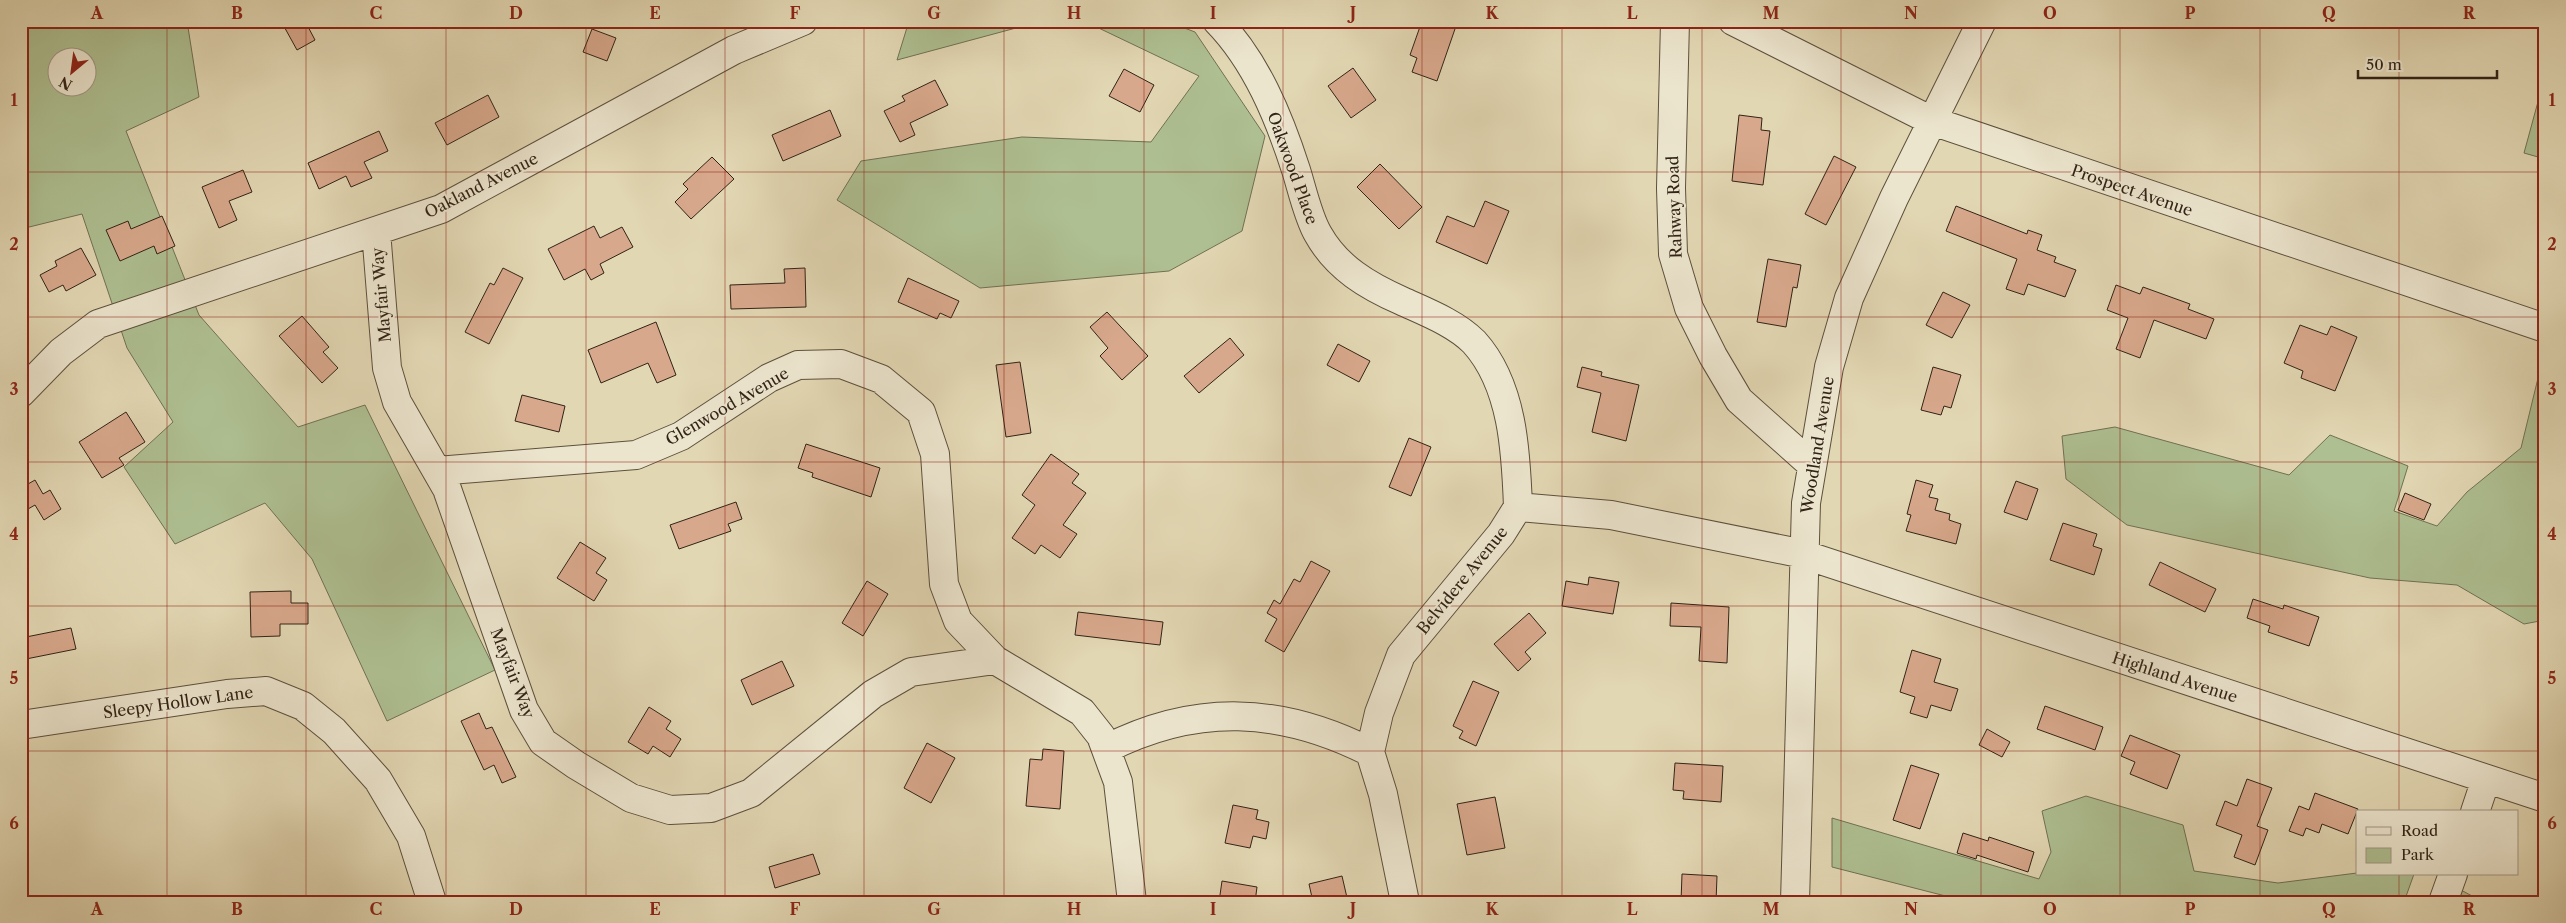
<svg xmlns="http://www.w3.org/2000/svg" width="2566" height="923" font-family="'Libre Caslon Text',serif">
  <rect width="100%" height="100%" fill="#e2d7b3"/>
  <filter id="stains"><feTurbulence type="fractalNoise" baseFrequency=".004" numOctaves="4"/><feColorMatrix values="0 0 0 0 .2 0 0 0 0 .09 0 0 0 0 .02 0 0 0 .5 -.17"/></filter>
  <radialGradient id="worn" r=".72"><stop offset=".6" stop-color="#630" stop-opacity="0"/><stop offset="1" stop-color="#630" stop-opacity=".3"/></radialGradient>
  <!-- green -->
  <path fill="#aebf91" stroke="#707154" fill-rule="evenodd" d="M 21,21 L 187,21 L 199,97 L 126,131 L 199,315 L 298,427 L 365,405 L 495,670 L 387,721 L 312,559 L 265,503 L 175,544 L 124,467 L 173,422 L 127,348 L 82,214 L 21,229 ZM 58,58 L 88,58 L 88,88 L 58,88 Z
    M 909,21 L 1042,21 L 897,60 Z
    M 1084,21 L 1166,21 L 1195,32 L 1265,136 L 1242,231 L 1169,271 L 980,288 L 837,200 L 861,161 L 1022,137 L 1151,142 L 1199,76 Z
    M 2539,98 L 2545,99 L 2545,159 L 2524,153 Z
    M 2539,374 L 2545,380 L 2545,620 L 2524,624 L 2457,585 L 2370,578 L 2127,525 L 2066,479 L 2062,436 L 2115,427 L 2289,475 L 2330,435 L 2408,466 L 2394,511 L 2437,526 L 2467,492 L 2521,448 Z
    M 2086,796 L 2183,825 L 2194,871 L 2278,883 L 2357,873 L 2414,874 L 2404,902 L 1969,902 L 1832,867 L 1832,818 L 2039,879 L 2051,852 L 2042,811 Z
    M 2461,890 L 2483,902 L 2457,902 Z"/>
  <!-- building -->
  <path fill="#d8a88c" stroke="#312316" d="M 281,21 L 305,21 L 315,40 L 297,50 Z
    M 1422,21 L 1442,21 L 1456,26 L 1437,81 L 1412,72 L 1417,58 L 1410,55 Z
    M 592,29 L 616,38 L 607,61 L 583,52 Z
    M 1353,68 L 1376,100 L 1351,118 L 1328,86 Z
    M 1124,69 L 1154,85 L 1140,112 L 1109,96 Z
    M 935,80 L 948,105 L 910,123 L 915,135 L 900,142 L 884,111 L 905,101 L 902,96 Z
    M 488,95 L 499,117 L 447,145 L 435,123 Z
    M 830,110 L 841,136 L 783,161 L 772,135 Z
    M 1739,115 L 1762,118 L 1761,130 L 1770,131 L 1763,185 L 1732,181 Z
    M 379,131 L 388,151 L 364,162 L 372,178 L 351,187 L 346,176 L 319,189 L 308,163 Z
    M 1834,156 L 1856,167 L 1826,225 L 1805,214 Z
    M 712,157 L 734,179 L 691,219 L 675,202 L 688,189 L 683,184 Z
    M 1380,164 L 1422,207 L 1399,229 L 1357,187 Z
    M 243,170 L 252,192 L 229,201 L 237,220 L 219,228 L 202,187 Z
    M 1485,201 L 1509,211 L 1487,264 L 1436,242 L 1447,216 L 1474,227 Z
    M 1956,206 L 2027,234 L 2028,230 L 2042,235 L 2037,250 L 2056,257 L 2054,262 L 2076,270 L 2065,297 L 2028,284 L 2024,295 L 2006,289 L 2017,259 L 1946,231 Z
    M 162,216 L 175,246 L 157,254 L 154,246 L 120,261 L 106,230 L 128,221 L 131,229 Z
    M 594,226 L 600,238 L 622,227 L 633,247 L 600,264 L 604,273 L 591,280 L 585,269 L 564,280 L 548,249 Z
    M 81,248 L 96,275 L 66,291 L 63,285 L 49,292 L 40,275 L 57,266 L 55,261 Z
    M 1768,259 L 1801,265 L 1797,288 L 1793,287 L 1786,327 L 1757,322 Z
    M 503,268 L 523,278 L 489,344 L 465,332 L 490,283 L 494,285 Z
    M 805,268 L 806,307 L 731,309 L 730,285 L 785,283 L 784,269 Z
    M 908,278 L 959,301 L 951,318 L 940,313 L 937,319 L 898,302 Z
    M 2116,285 L 2140,294 L 2143,287 L 2190,304 L 2188,309 L 2214,319 L 2206,339 L 2154,320 L 2140,358 L 2116,349 L 2128,318 L 2107,310 Z
    M 1943,292 L 1970,305 L 1952,338 L 1926,325 Z
    M 1107,312 L 1148,356 L 1122,380 L 1100,356 L 1108,348 L 1090,327 Z
    M 302,316 L 329,347 L 323,352 L 338,368 L 322,383 L 279,336 Z
    M 656,322 L 676,375 L 657,383 L 648,363 L 601,383 L 588,350 Z
    M 2300,325 L 2327,335 L 2331,326 L 2357,337 L 2335,391 L 2301,378 L 2303,371 L 2284,363 Z
    M 1230,338 L 1244,355 L 1199,393 L 1184,376 Z
    M 1338,344 L 1370,361 L 1359,382 L 1327,365 Z
    M 1020,362 L 1031,433 L 1006,437 L 996,365 Z
    M 1582,367 L 1602,372 L 1601,376 L 1639,385 L 1626,441 L 1592,432 L 1601,393 L 1577,387 Z
    M 1933,367 L 1961,375 L 1951,408 L 1944,406 L 1941,415 L 1921,410 Z
    M 522,395 L 565,406 L 559,432 L 515,421 Z
    M 126,412 L 145,442 L 119,458 L 124,465 L 102,478 L 79,442 Z
    M 1409,438 L 1431,447 L 1411,496 L 1389,487 Z
    M 806,444 L 880,468 L 871,497 L 812,477 L 813,473 L 798,468 Z
    M 1051,454 L 1079,474 L 1072,483 L 1086,493 L 1063,525 L 1077,534 L 1060,558 L 1041,545 L 1035,554 L 1012,538 L 1035,505 L 1022,495 Z
    M 35,480 L 43,494 L 50,490 L 61,509 L 44,520 L 35,505 L 21,513 L 21,488 Z
    M 1916,480 L 1933,485 L 1929,497 L 1938,499 L 1935,510 L 1950,514 L 1949,520 L 1961,524 L 1956,544 L 1906,531 L 1911,515 L 1907,514 Z
    M 2016,481 L 2038,489 L 2027,520 L 2004,512 Z
    M 2405,493 L 2431,504 L 2424,520 L 2398,510 Z
    M 736,502 L 742,519 L 728,524 L 731,531 L 679,549 L 670,525 Z
    M 2063,523 L 2097,534 L 2093,546 L 2102,549 L 2094,575 L 2050,560 Z
    M 580,542 L 606,558 L 596,573 L 607,580 L 594,601 L 557,578 Z
    M 1311,561 L 1330,571 L 1284,652 L 1265,641 L 1277,619 L 1267,613 L 1274,600 L 1280,604 L 1294,579 L 1300,582 Z
    M 2160,562 L 2216,589 L 2205,612 L 2149,585 Z
    M 1589,577 L 1619,582 L 1613,614 L 1562,606 L 1566,581 L 1588,585 Z
    M 867,581 L 888,594 L 863,636 L 842,623 Z
    M 291,591 L 291,603 L 308,603 L 308,624 L 280,624 L 280,636 L 251,637 L 250,592 Z
    M 2253,599 L 2283,609 L 2284,605 L 2319,617 L 2309,646 L 2268,632 L 2270,626 L 2247,618 Z
    M 1671,603 L 1729,607 L 1727,663 L 1699,661 L 1701,627 L 1670,626 Z
    M 1078,612 L 1163,622 L 1160,645 L 1075,635 Z
    M 1529,613 L 1546,633 L 1525,652 L 1531,659 L 1518,671 L 1494,644 Z
    M 71,628 L 76,649 L 21,660 L 21,638 Z
    M 1912,650 L 1941,659 L 1934,682 L 1958,689 L 1951,711 L 1931,705 L 1927,718 L 1910,713 L 1915,697 L 1900,692 Z
    M 782,661 L 794,686 L 752,705 L 741,680 Z
    M 1473,681 L 1499,692 L 1476,746 L 1459,738 L 1463,731 L 1453,726 Z
    M 2045,706 L 2103,727 L 2095,750 L 2037,729 Z
    M 649,707 L 671,721 L 666,729 L 681,739 L 670,757 L 653,746 L 648,754 L 628,742 Z
    M 479,713 L 486,729 L 492,727 L 516,777 L 502,783 L 494,765 L 484,770 L 461,721 Z
    M 1987,729 L 2010,742 L 2002,757 L 1979,745 Z
    M 2130,735 L 2180,755 L 2167,789 L 2130,774 L 2135,762 L 2121,756 Z
    M 927,743 L 955,758 L 931,803 L 904,788 Z
    M 1043,749 L 1064,751 L 1060,809 L 1026,806 L 1030,759 L 1042,760 Z
    M 1675,763 L 1723,766 L 1721,802 L 1683,799 L 1684,791 L 1673,790 Z
    M 1911,765 L 1939,774 L 1920,829 L 1893,820 Z
    M 2247,779 L 2272,788 L 2257,826 L 2268,830 L 2255,865 L 2234,857 L 2242,835 L 2216,825 L 2225,801 L 2237,806 Z
    M 2315,793 L 2358,809 L 2348,834 L 2322,824 L 2319,833 L 2306,828 L 2303,836 L 2289,831 L 2299,806 L 2309,810 Z
    M 1495,797 L 1505,848 L 1467,855 L 1457,804 Z
    M 1233,805 L 1258,810 L 1256,819 L 1269,822 L 1266,839 L 1253,836 L 1250,848 L 1225,843 Z
    M 1963,833 L 1988,841 L 1989,837 L 2034,852 L 2028,872 L 1977,855 L 1976,859 L 1957,853 Z
    M 813,854 L 820,874 L 775,888 L 769,867 Z
    M 1682,874 L 1717,876 L 1716,902 L 1681,902 Z
    M 1342,876 L 1348,902 L 1313,902 L 1309,884 Z
    M 1222,881 L 1257,887 L 1255,902 L 1219,902 Z"/>
  <g fill="none" stroke-linecap="round" stroke-linejoin="round">
    <defs>
      <path id="minor" d="M 1217,21 C 1256,61 1279,117 1296,170 C 1302,189 1308,217 1318,234 C 1337,268 1368,286 1402,301 C 1426,312 1455,323 1474,342 C 1513,385 1516,452 1518,507
        M 1675,21 L 1671,188 L 1673,254 L 1689,308 L 1713,356 L 1739,400 L 1812,465
        M 1733,21 L 1932,121 L 2545,328
        M 376,231 L 387,368 L 397,402 L 447,489 L 524,710 L 543,742 L 576,765 L 631,798 L 670,810 L 711,808 L 751,793 L 873,694 L 911,672 L 995,660
        M 21,393 L 61,352 L 98,324 L 441,209 L 734,50 L 803,21
        M 437,471 L 636,455 L 681,436 L 769,378 L 798,365 L 841,364 L 881,379 L 921,412 L 935,454 L 944,584 L 958,621 L 995,660 L 1082,712 L 1101,736 L 1118,782 L 1132,902
        M 1518,507 L 1611,515 L 1799,553 L 2545,798
        M 21,725 L 227,694 L 266,691 L 303,706 L 334,731 L 378,780 L 411,836 L 432,902
        M 1106,749 C 1196,703 1281,707 1370,752
        M 2475,812 L 2486,779
        M 1405,902 L 1383,794 L 1370,752 L 1379,713 L 1401,655 L 1501,534 L 1518,507
        M 1795,902 L 1806,503 L 1829,367 L 1849,298 L 1894,198 L 1982,21
        M 2443,902 L 2453,874"/>
    </defs>
    <!-- minor casing -->
    <use href="#minor" stroke="#5d503d" stroke-width="30"/>
    <!-- minor -->
    <use href="#minor" stroke="#ece5ce" stroke-width="28"/>
  </g>
  <!-- grid -->
  <path fill="none" stroke="#8f2418" stroke-width="1" stroke-opacity="0.55" d="M 167,21 L 167,902M 306,21 L 306,902M 446,21 L 446,902M 586,21 L 586,902M 725,21 L 725,902M 864,21 L 864,902M 1004,21 L 1004,902M 1144,21 L 1144,902M 1283,21 L 1283,902M 1422,21 L 1422,902M 1562,21 L 1562,902M 1702,21 L 1702,902M 1841,21 L 1841,902M 1981,21 L 1981,902M 2120,21 L 2120,902M 2260,21 L 2260,902M 2399,21 L 2399,812M 21,172 L 2545,172M 21,317 L 2545,317M 21,462 L 2545,462M 21,606 L 2545,606M 21,751 L 2545,751M 2399,874 L 2399,902"/>
  <g text-anchor="middle" stroke-width="4" stroke-linejoin="round" paint-order="stroke">
    <!-- street labels -->
    <g font-size="16" fill="#312316" stroke="#ece5ce">
      <text transform="translate(1293 168) rotate(70)" y="6">Oakwood Place</text>
      <text transform="translate(481 185) rotate(-27)" y="6">Oakland Avenue</text>
      <text transform="translate(2132 190) rotate(19)" y="6">Prospect Avenue</text>
      <text transform="translate(1674 207) rotate(-92)" y="6">Rahway Road</text>
      <text transform="translate(381 295) rotate(-95)" y="6">Mayfair Way</text>
      <text transform="translate(727 406) rotate(-30)" y="6">Glenwood Avenue</text>
      <text transform="translate(1817 445) rotate(-81)" y="6">Woodland Avenue</text>
      <text transform="translate(1462 580) rotate(-51)" y="6">Belvidere Avenue</text>
      <text transform="translate(513 673) rotate(69)" y="6">Mayfair Way</text>
      <text transform="translate(2175 677) rotate(18)" y="6">Highland Avenue</text>
      <text transform="translate(178 702) rotate(-8)" y="6">Sleepy Hollow Lane</text>
    </g>
  </g>
  <!-- margin -->
  <rect width="2566" height="923" fill="none" stroke="#e2d7b3" stroke-width="55"/>
  <!-- legend -->
  <rect x="2356" y="810" width="162" height="65" fill="#ece5ce" stroke="#a19784"/>
  <rect x="2366" y="827" width="25" height="8" fill="#ece5ce" stroke="#a19784"/>
  <text x="2401" y="836" font-size="15" fill="#312316">Road</text>
  <rect x="2366" y="848" width="25" height="15" fill="#aebf91" stroke="#a19784"/>
  <text x="2401" y="860" font-size="15" fill="#312316">Park</text>
  <!-- north arrow -->
  <g transform="translate(72 72) rotate(209)"><circle r="24" fill="#ece5ce" stroke="#a19784"/>
  <path d="M0-4L9 19L0 12L-9 19Z" fill="#8f2418"/>
  <text y="-8" font-size="14" font-weight="bold" text-anchor="middle" fill="#312316">N</text>
  </g>
  <!-- scale -->
  <path d="M2358 70v8h139v-8" fill="none" stroke="#312316" stroke-width="2.5"/>
  <text x="2366" y="70" font-size="15" fill="#312316" stroke="#ece5ce" stroke-width="4" paint-order="stroke">50 m</text>
  <rect x="28" y="28" width="2510" height="868" fill="none" stroke="#8f2418" stroke-width="2"/>
  <g font-size="16" text-anchor="middle" font-weight="bold" fill="#8f2418">
    <text x="97" y="19">A</text>
    <text x="237" y="19">B</text>
    <text x="376" y="19">C</text>
    <text x="516" y="19">D</text>
    <text x="655" y="19">E</text>
    <text x="795" y="19">F</text>
    <text x="934" y="19">G</text>
    <text x="1074" y="19">H</text>
    <text x="1213" y="19">I</text>
    <text x="1353" y="19">J</text>
    <text x="1492" y="19">K</text>
    <text x="1632" y="19">L</text>
    <text x="1771" y="19">M</text>
    <text x="1911" y="19">N</text>
    <text x="2050" y="19">O</text>
    <text x="2190" y="19">P</text>
    <text x="2329" y="19">Q</text>
    <text x="2469" y="19">R</text>
    <text x="14" y="106">1</text>
    <text x="2552" y="106">1</text>
    <text x="14" y="250">2</text>
    <text x="2552" y="250">2</text>
    <text x="14" y="395">3</text>
    <text x="2552" y="395">3</text>
    <text x="14" y="540">4</text>
    <text x="2552" y="540">4</text>
    <text x="14" y="684">5</text>
    <text x="2552" y="684">5</text>
    <text x="14" y="829">6</text>
    <text x="2552" y="829">6</text>
    <text x="97" y="915">A</text>
    <text x="237" y="915">B</text>
    <text x="376" y="915">C</text>
    <text x="516" y="915">D</text>
    <text x="655" y="915">E</text>
    <text x="795" y="915">F</text>
    <text x="934" y="915">G</text>
    <text x="1074" y="915">H</text>
    <text x="1213" y="915">I</text>
    <text x="1353" y="915">J</text>
    <text x="1492" y="915">K</text>
    <text x="1632" y="915">L</text>
    <text x="1771" y="915">M</text>
    <text x="1911" y="915">N</text>
    <text x="2050" y="915">O</text>
    <text x="2190" y="915">P</text>
    <text x="2329" y="915">Q</text>
    <text x="2469" y="915">R</text>
  </g>
  <rect width="100%" height="100%" filter="url(#stains)"/>
  <rect width="100%" height="100%" fill="url(#worn)"/>
</svg>
